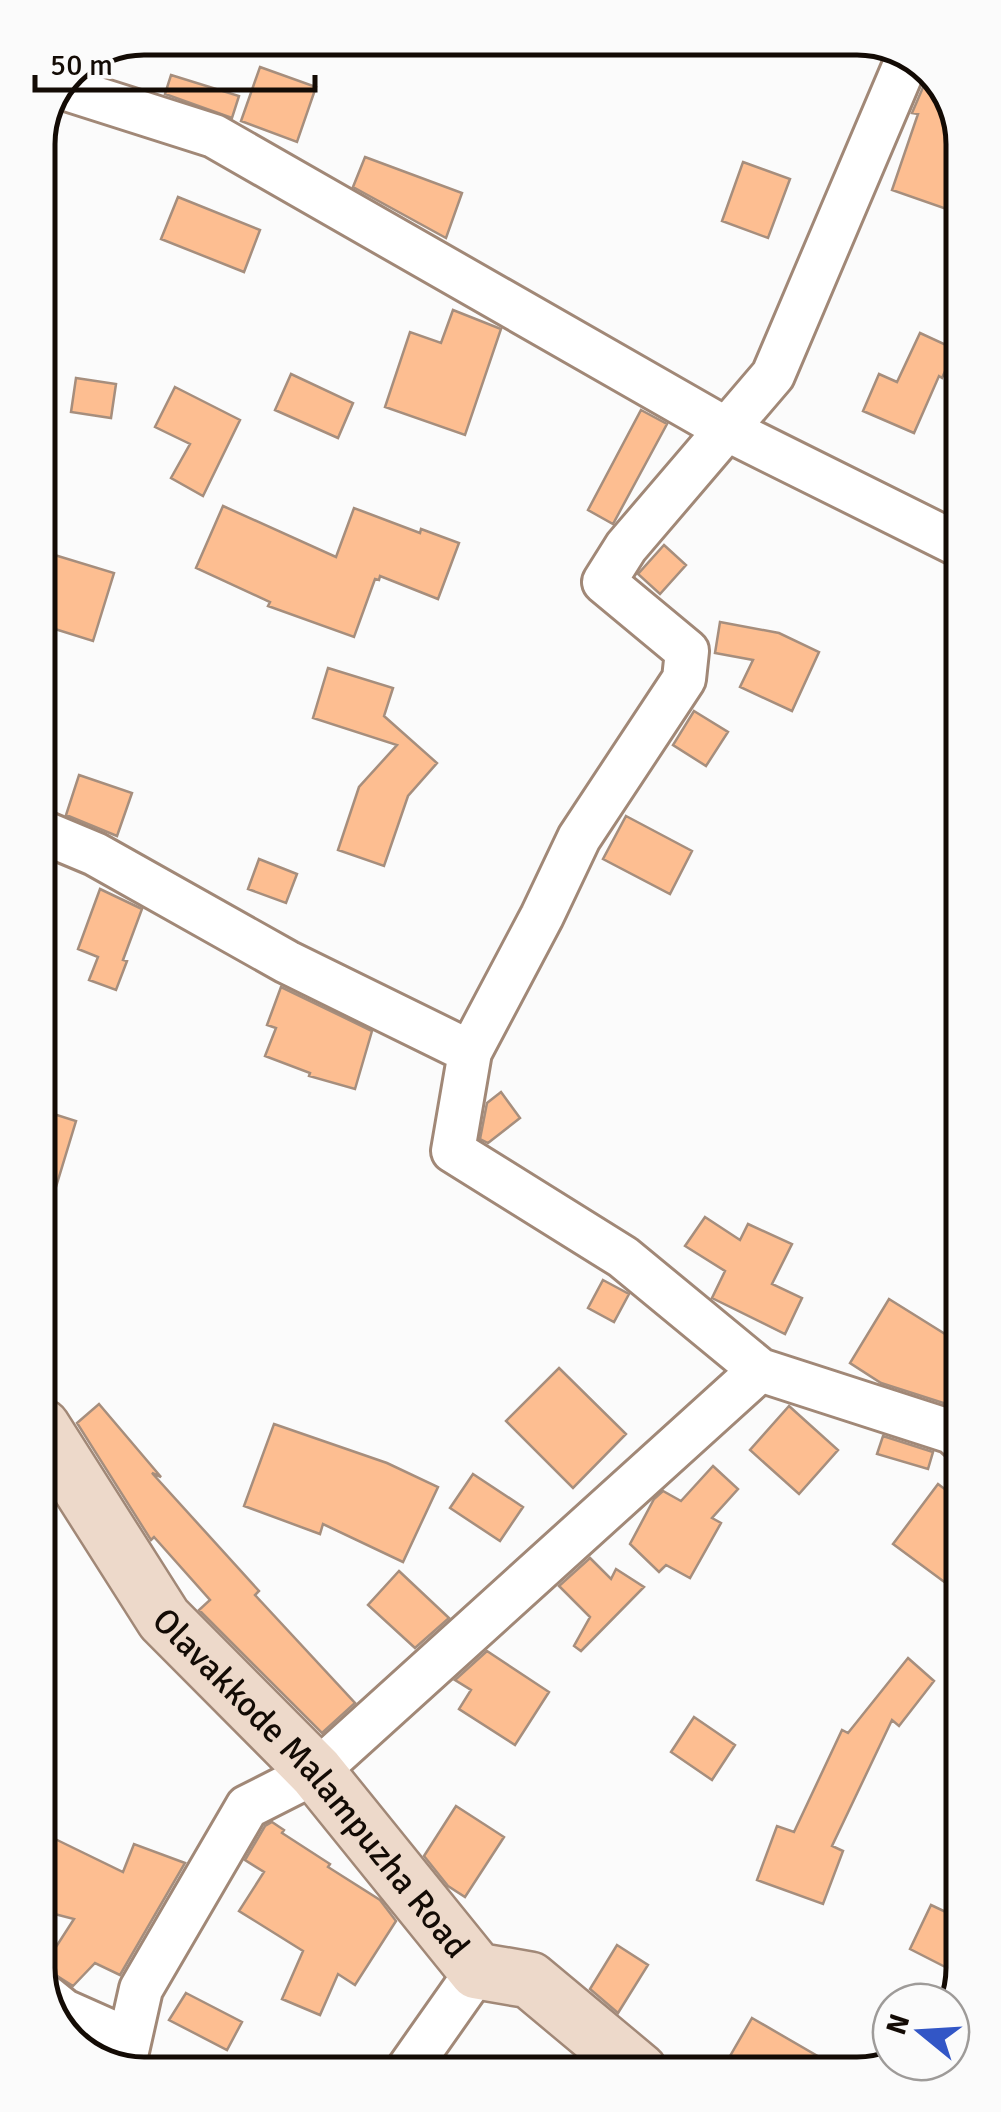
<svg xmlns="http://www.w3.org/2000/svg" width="1001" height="2112" font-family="Signika,sans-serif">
  <rect width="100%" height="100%" fill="#fbfbfb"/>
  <!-- building -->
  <path fill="#fdbe91" stroke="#a68e7d" stroke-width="2.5" d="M 260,67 L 316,87 L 297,142 L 241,121 Z
    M 930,71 L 958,109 L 958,213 L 892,190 L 918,114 L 912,113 Z
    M 171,75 L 239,96 L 232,118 L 165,94 Z
    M 365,157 L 462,193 L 446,238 L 353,187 Z
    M 743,162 L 790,179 L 768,238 L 722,221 Z
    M 178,197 L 260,230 L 244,272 L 161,239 Z
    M 453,310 L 501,329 L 465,435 L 385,407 L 410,332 L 441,343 Z
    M 920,333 L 955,349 L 942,378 L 939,376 L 914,433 L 863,411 L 879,374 L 897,382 Z
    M 291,374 L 353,403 L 338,438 L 275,410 Z
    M 76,378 L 116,384 L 111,418 L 71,412 Z
    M 175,387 L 240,420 L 203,496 L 171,478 L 190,444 L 155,427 Z
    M 641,410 L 667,424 L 613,524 L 588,510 Z
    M 223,506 L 336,557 L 354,508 L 420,533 L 421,529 L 459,543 L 438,599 L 380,576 L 379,580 L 375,579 L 354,637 L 268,606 L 270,602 L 196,568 Z
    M 664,545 L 686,565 L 660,594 L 638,574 Z
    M 48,553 L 114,573 L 93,641 L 39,624 L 39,583 Z
    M 720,622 L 779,633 L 819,652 L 792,711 L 740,687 L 753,660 L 715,653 Z
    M 328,668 L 393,688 L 384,716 L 437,763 L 408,796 L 384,866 L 338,850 L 359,787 L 397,745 L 313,718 Z
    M 694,711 L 728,732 L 706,766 L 673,745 Z
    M 79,775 L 132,793 L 117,836 L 66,815 Z
    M 626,816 L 692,851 L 670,894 L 603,859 Z
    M 259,859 L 297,874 L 286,903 L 248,889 Z
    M 100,889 L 142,909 L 123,960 L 127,961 L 116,990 L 89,980 L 98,957 L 78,949 Z
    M 281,987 L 372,1031 L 355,1089 L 309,1076 L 310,1073 L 265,1056 L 276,1028 L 267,1025 Z
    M 501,1092 L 520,1118 L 488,1143 L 480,1139 L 487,1103 Z
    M 41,1110 L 76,1121 L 48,1213 L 41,1212 Z
    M 705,1217 L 740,1240 L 748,1224 L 792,1244 L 772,1284 L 802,1298 L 785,1334 L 712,1298 L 725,1271 L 685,1246 Z
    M 603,1280 L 629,1294 L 614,1322 L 588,1308 Z
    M 889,1299 L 961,1344 L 962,1409 L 881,1383 L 850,1363 Z
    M 559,1368 L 626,1434 L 573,1488 L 506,1421 Z
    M 99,1404 L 161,1477 L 152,1473 L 259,1591 L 255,1595 L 355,1703 L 322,1733 L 199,1610 L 210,1600 L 154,1537 L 151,1540 L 77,1423 Z
    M 789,1406 L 838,1450 L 799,1494 L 750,1450 Z
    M 274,1424 L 387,1463 L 438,1487 L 403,1562 L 323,1524 L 320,1534 L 244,1506 Z
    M 883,1436 L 933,1452 L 928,1469 L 877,1454 Z
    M 713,1466 L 738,1489 L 712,1518 L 721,1523 L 690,1578 L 666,1565 L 659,1572 L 630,1544 L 654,1499 L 663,1491 L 681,1501 Z
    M 473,1474 L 523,1507 L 500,1541 L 450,1508 Z
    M 938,1484 L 962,1502 L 962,1595 L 893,1544 Z
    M 590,1558 L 611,1579 L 616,1569 L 644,1587 L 581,1651 L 574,1646 L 590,1617 L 559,1586 Z
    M 399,1571 L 449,1618 L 415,1648 L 368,1605 Z
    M 487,1651 L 549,1692 L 515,1745 L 459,1709 L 471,1690 L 455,1680 Z
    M 908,1658 L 934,1681 L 899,1726 L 892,1720 L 832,1846 L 843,1851 L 823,1904 L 757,1880 L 777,1826 L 794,1832 L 842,1730 L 848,1733 Z
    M 694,1717 L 735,1745 L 712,1780 L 671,1752 Z
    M 456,1806 L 504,1837 L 465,1897 L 448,1886 L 424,1856 Z
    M 272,1822 L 284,1830 L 282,1833 L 330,1864 L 328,1867 L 380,1900 L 396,1921 L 355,1985 L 338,1974 L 320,2015 L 282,1999 L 303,1951 L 239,1911 L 264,1872 L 245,1860 L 265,1826 Z
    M 51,1837 L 123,1872 L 134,1844 L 185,1863 L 120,1975 L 95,1963 L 73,1986 L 43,1967 L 74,1919 L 43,1911 L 43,1853 Z
    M 931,1905 L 963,1920 L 963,1976 L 910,1949 Z
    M 617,1945 L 648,1965 L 618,2013 L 590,1989 Z
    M 186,1993 L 242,2022 L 227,2050 L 169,2020 Z
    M 752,2018 L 840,2069 L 722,2070 Z"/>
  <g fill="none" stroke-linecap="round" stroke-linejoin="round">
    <defs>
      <path id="street" d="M 60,87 L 214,136 L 726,429 L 959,545
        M 40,831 L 95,854 L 287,962 L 470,1052
        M 760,1370 L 623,1257 L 453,1151 L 470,1052 L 542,916 L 579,838 L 684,679 L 687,651 L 604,582 L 626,547 L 773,375 L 909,55
        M 43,1994 L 64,2011 L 127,2039
        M 123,2069 L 141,1989 L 247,1807 L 316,1772 L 760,1370 L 952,1432 L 962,1441
        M 406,2072 L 477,1971"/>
      <g id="secondary">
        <path id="s1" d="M 42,1427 L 164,1619 L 316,1772 L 477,1971 L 530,1980 L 639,2071"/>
      </g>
    </defs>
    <!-- street casing -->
    <use href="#street" stroke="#a18877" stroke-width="48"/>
    <!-- secondary casing -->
    <use href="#secondary" stroke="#a18877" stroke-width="60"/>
    <!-- street -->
    <use href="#street" stroke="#fff" stroke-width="42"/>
    <!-- secondary -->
    <use href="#secondary" stroke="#edd9ca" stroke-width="55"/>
  </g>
  <g text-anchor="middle" stroke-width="8" stroke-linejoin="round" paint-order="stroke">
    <!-- street labels -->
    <g font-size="35" fill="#130b05" stroke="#fbfbfb">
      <text dy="12" stroke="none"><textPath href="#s1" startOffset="448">Olavakkode Malampuzha Road</textPath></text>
    </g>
  </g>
  <!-- crop -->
  <path d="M0 0H1001V2112H0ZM144 55H857A89 89 0 0 1 946 144V1968A89 89 0 0 1 857 2057H144A89 89 0 0 1 55 1968V144A89 89 0 0 1 144 55Z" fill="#fbfbfb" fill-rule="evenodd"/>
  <path fill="none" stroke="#130b05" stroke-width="5" d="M144 55H857A89 89 0 0 1 946 144V1968A89 89 0 0 1 857 2057H144A89 89 0 0 1 55 1968V144A89 89 0 0 1 144 55Z"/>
  <!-- north arrow -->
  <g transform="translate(921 2032) rotate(288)"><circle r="48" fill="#fbfbfb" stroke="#9e9b99" stroke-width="2.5"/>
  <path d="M0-8L18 38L0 25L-18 38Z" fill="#3256c6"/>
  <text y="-15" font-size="28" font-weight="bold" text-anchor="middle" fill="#130b05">N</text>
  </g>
  <!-- scale -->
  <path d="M35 75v15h280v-15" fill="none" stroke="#130b05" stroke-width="5"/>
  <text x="50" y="75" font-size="30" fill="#130b05" stroke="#fbfbfb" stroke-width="8" paint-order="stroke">50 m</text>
</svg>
